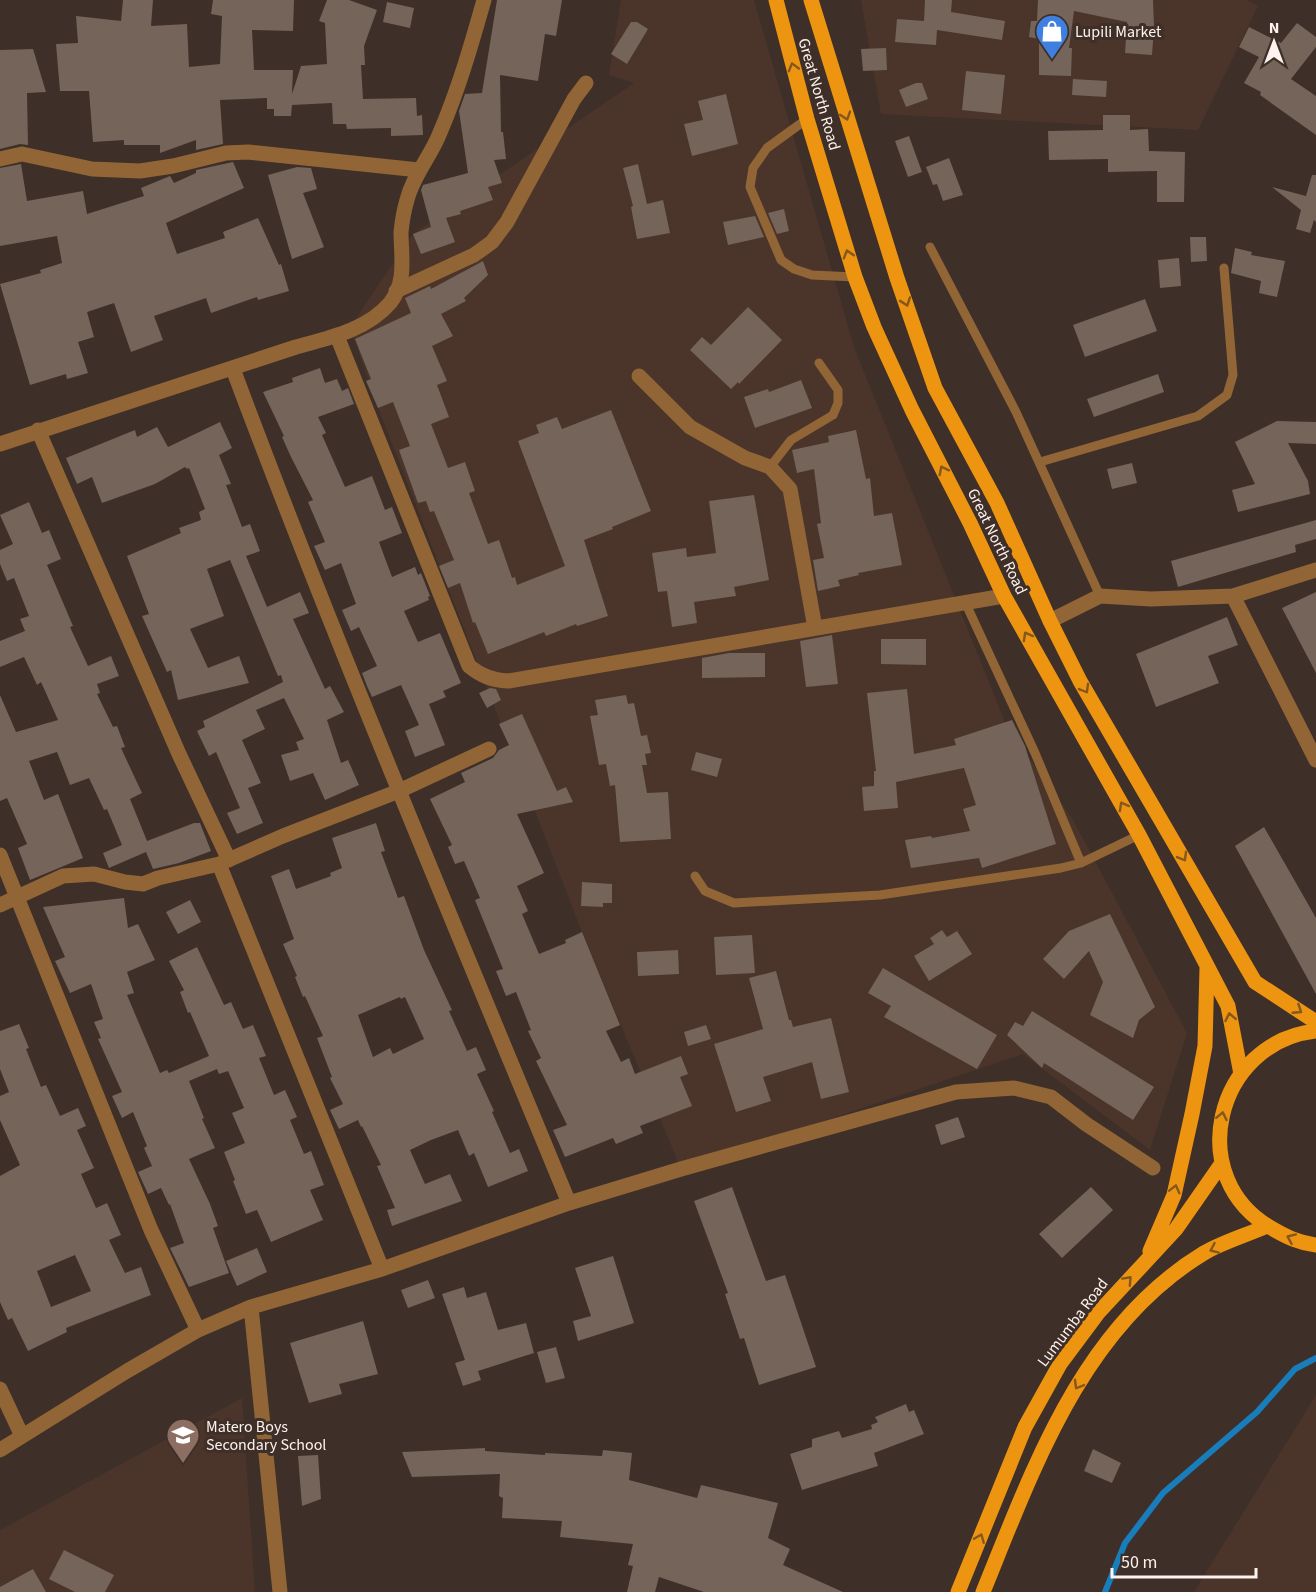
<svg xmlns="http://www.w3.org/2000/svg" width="1316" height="1592" font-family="'Source Sans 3',sans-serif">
  <rect width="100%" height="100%" fill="#3e2f28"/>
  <!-- built -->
  <path fill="#4b352b" d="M 621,0 L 754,0 L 854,347 L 1007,727 L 1073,820 L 1187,1033 L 1150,1150 L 1023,1054 L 681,1169 L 582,932 L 382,418 L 350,327 L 413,234 L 634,83 L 609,75 Z
    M 861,0 L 1246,0 L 1258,6 L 1198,130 L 881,114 Z
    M 1316,1395 L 1316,1592 L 1194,1592 Z
    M 242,1398 L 255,1592 L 0,1592 L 0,1530 Z"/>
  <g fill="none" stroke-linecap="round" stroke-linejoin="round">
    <!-- stream -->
    <path stroke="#197cbb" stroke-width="6" d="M 1105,1592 L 1125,1543 L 1163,1493 L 1257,1412 L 1295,1369 L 1316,1358"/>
  </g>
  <!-- building -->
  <path fill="#74645a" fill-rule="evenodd" d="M 123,0 L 153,0 L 151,26 L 187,24 L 189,67 L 220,64 L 222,16 L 211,14 L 213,0 L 294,0 L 293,31 L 252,30 L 254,70 L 293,70 L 292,94 L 301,66 L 327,64 L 325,23 L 319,21 L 327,0 L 349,0 L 377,10 L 364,46 L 365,65 L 361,65 L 363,99 L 416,98 L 417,116 L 422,115 L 423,135 L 391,136 L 391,128 L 347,129 L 346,124 L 333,124 L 332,103 L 292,105 L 291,116 L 274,116 L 274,109 L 267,109 L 267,98 L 220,100 L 223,144 L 196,150 L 196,140 L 160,153 L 160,145 L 124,145 L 124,140 L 93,142 L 89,91 L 60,91 L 56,44 L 78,43 L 76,16 L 121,21 Z
    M 497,0 L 562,0 L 556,36 L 545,34 L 538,81 L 500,75 L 501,132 L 503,132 L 506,159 L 494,160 L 502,183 L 488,187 L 493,200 L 460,211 L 461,214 L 446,218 L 455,242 L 421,254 L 413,234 L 431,227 L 421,190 L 423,185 L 468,173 L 459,111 L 465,94 L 482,93 Z
    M 925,0 L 952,0 L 951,12 L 1005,21 L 1002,40 L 937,30 L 936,45 L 895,42 L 897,19 L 924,21 Z
    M 1038,0 L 1153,0 L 1154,27 L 1152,55 L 1125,53 L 1127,22 L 1074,11 L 1069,48 L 1072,48 L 1071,76 L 1039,75 L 1039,39 L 1029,37 L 1031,21 L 1037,21 Z
    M 387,2 L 414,8 L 410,28 L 383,22 Z
    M 631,22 L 637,22 L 648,29 L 627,64 L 611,54 Z
    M 1297,23 L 1316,37 L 1316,47 L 1291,79 L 1316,96 L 1316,135 L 1260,95 L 1261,92 L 1244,83 L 1259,57 L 1239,47 L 1249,27 L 1281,43 Z
    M 886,48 L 887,70 L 863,71 L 861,49 Z
    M 33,49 L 46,92 L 27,93 L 28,145 L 20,144 L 0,149 L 0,50 Z
    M 966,71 L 1005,75 L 1001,114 L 962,110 Z
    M 1073,79 L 1107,81 L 1106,97 L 1072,95 Z
    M 916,83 L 922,83 L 928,99 L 906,107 L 899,90 Z
    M 726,94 L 738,144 L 692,156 L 684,124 L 703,120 L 698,101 Z
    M 1103,115 L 1130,115 L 1130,130 L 1148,129 L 1149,151 L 1185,152 L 1184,202 L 1157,202 L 1157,171 L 1108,172 L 1108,159 L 1049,160 L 1048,131 L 1103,130 Z
    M 909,136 L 922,172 L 908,177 L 895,141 Z
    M 949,158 L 963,195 L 943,201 L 937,184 L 933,185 L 926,167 Z
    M 233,162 L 244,188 L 166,223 L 177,254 L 225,238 L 223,232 L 258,218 L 279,265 L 281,264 L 289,291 L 258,300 L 257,297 L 211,313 L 206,298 L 154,316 L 163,340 L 131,352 L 114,303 L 87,312 L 94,337 L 78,342 L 88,373 L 67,379 L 66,374 L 30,385 L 0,284 L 41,273 L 40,270 L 62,263 L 57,236 L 0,246 L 0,168 L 21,164 L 27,201 L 83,191 L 87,214 L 144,196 L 141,188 L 170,176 L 174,183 L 196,173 L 196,170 Z
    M 638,164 L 647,204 L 663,200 L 670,233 L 637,239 L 631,207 L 633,206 L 623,168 Z
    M 297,167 L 311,168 L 317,189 L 303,193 L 324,247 L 292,259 L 268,175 Z
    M 1312,175 L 1316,175 L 1316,222 L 1314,220 L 1310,233 L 1296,229 L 1301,210 L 1272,187 L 1306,196 Z
    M 784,209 L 789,231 L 777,234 L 768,213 Z
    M 755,216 L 764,237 L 728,245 L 723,222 Z
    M 1190,237 L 1206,237 L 1207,261 L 1191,262 Z
    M 1235,248 L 1252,252 L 1251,255 L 1285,261 L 1277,297 L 1259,293 L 1261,281 L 1231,273 Z
    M 1179,258 L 1181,286 L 1160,288 L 1158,260 Z
    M 483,261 L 488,275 L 464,298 L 466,301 L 441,314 L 453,336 L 432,346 L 447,381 L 437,385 L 449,417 L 431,424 L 448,468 L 465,462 L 475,491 L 469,493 L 488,544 L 499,540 L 512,578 L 515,577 L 517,585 L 565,566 L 518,441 L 539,433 L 536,425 L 557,417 L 562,429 L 611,410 L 651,511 L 612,527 L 613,529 L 584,540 L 608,616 L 577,626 L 576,624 L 546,636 L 544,632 L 488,654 L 475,622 L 473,623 L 460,583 L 448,588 L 439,566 L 454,560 L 434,511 L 430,512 L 426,501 L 418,503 L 399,450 L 410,446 L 393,402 L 378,408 L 366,381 L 371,379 L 355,339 L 411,313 L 405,298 L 430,286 L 431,289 Z
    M 1145,299 L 1157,331 L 1085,357 L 1073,325 Z
    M 748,307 L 782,340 L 739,384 L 738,382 L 731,389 L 690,350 L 702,337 L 711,345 Z
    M 320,368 L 325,383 L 337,379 L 342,391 L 348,388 L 354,404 L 318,417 L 326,433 L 322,435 L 345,487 L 372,476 L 385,510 L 392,507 L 402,533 L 379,542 L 392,577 L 415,567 L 418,575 L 421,573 L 430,596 L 428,597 L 429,600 L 404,611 L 418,642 L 440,633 L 461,683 L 443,691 L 446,697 L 429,704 L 445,745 L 415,757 L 405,731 L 419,725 L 401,685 L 372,697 L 367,686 L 362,673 L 377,666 L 359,627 L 351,631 L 342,610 L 356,604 L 341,563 L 325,570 L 314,546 L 325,542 L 308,502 L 313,500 L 291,457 L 282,437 L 284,436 L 263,392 L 293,382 L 292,378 Z
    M 1158,374 L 1164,392 L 1094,417 L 1087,399 Z
    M 801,380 L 812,408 L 755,428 L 744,397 L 768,389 L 769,392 Z
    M 1277,421 L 1316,422 L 1316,444 L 1288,443 L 1308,481 L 1310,494 L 1238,512 L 1232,490 L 1255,484 L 1235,442 Z
    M 220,422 L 232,448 L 219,455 L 231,484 L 226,485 L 242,527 L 250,524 L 260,551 L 246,556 L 267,607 L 300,592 L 309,613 L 293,619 L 325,689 L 330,686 L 344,712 L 327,720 L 341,763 L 348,760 L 359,785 L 325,800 L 313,773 L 290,781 L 281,755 L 299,750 L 296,742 L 304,739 L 284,698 L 256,710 L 265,729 L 242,740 L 261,783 L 248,788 L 263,823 L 237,834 L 227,813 L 240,808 L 216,752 L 209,756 L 197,731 L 205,727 L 203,721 L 283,682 L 281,675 L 278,676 L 230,560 L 207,569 L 224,616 L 190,629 L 208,668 L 239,656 L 249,683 L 178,700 L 171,670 L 167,672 L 142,616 L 149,614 L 127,556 L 181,533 L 179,528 L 201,520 L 199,512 L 205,509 L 189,468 L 187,469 L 185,467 L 155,484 L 102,503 L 92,477 L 77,484 L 66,458 L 135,430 L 137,437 L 157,427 L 168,447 Z
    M 856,430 L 866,479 L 870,478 L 874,516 L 892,513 L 902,565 L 858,573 L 859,575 L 838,580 L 840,586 L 818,591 L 813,560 L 824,558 L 817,524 L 821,523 L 814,469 L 797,473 L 792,450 L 829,442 L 828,436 Z
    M 1132,463 L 1137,483 L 1112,489 L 1107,469 Z
    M 754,495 L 769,580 L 734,587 L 736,596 L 694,602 L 697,623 L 672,627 L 667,591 L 658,592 L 652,553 L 686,548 L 687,557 L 716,553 L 709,501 Z
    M 29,502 L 42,533 L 49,530 L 61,559 L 47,565 L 73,626 L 70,627 L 88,666 L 111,656 L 119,676 L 97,684 L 100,693 L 97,694 L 113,727 L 117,726 L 125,747 L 121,748 L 142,793 L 130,799 L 147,841 L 194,823 L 200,823 L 211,851 L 179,863 L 153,869 L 146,852 L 109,868 L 103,853 L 122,845 L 107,809 L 104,810 L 89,778 L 70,785 L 57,752 L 29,761 L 44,800 L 58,794 L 83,858 L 30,880 L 18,848 L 27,844 L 7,798 L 0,801 L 0,695 L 16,732 L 58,720 L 41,682 L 37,685 L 24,657 L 0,667 L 0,641 L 25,631 L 20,619 L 29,616 L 14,578 L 7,581 L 0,564 L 0,550 L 13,544 L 0,515 Z
    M 1316,520 L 1316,539 L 1295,545 L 1296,552 L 1178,587 L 1171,561 Z
    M 1316,592 L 1316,673 L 1282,608 Z
    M 1227,617 L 1238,645 L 1208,656 L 1219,683 L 1156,707 L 1136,654 Z
    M 832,635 L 838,684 L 806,687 L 800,641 Z
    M 881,639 L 926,639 L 926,665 L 881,664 Z
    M 729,653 L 765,653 L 765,677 L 702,678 L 702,658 Z
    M 490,688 L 496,689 L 501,700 L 487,708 L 479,693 Z
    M 907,689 L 914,754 L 956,745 L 954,739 L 1012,720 L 1025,746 L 1056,844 L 982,868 L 979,858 L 911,868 L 905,840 L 931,836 L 932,838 L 970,831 L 963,809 L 976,805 L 964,768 L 896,782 L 898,808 L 864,811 L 862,787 L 874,786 L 874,771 L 876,771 L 867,693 Z
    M 626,695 L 628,704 L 634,703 L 641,736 L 647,735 L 651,753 L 645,754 L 647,765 L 642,765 L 647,793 L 668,792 L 671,839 L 620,842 L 615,785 L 610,786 L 606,764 L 599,765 L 590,716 L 598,715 L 595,700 Z
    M 522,714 L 557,791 L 566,787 L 573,802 L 517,814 L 544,873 L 517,886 L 528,911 L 522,914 L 539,954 L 566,943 L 565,940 L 582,932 L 620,1025 L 606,1031 L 621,1062 L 629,1058 L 635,1074 L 681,1056 L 688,1074 L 680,1077 L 692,1106 L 640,1126 L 643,1133 L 616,1144 L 613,1138 L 565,1157 L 553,1130 L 567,1125 L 536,1061 L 541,1058 L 528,1031 L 531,1030 L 516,992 L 506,996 L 496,971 L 503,969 L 475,900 L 480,898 L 464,861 L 455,864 L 448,847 L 452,845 L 430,799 L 465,782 L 461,773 L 493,758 L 499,750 L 509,745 L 499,724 Z
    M 696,752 L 722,759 L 717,777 L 691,770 Z
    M 376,823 L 385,851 L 381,852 L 398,898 L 404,896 L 424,950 L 452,1010 L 449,1011 L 467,1051 L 476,1047 L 486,1070 L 477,1074 L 494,1111 L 492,1112 L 510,1153 L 519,1149 L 528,1171 L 488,1187 L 474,1153 L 469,1156 L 458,1130 L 431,1140 L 410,1150 L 424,1182 L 425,1184 L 450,1174 L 462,1201 L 392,1226 L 387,1210 L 395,1208 L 377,1166 L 381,1165 L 362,1126 L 361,1127 L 358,1120 L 339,1129 L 330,1110 L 343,1104 L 330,1078 L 332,1077 L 317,1038 L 323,1036 L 305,996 L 303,997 L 295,977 L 297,976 L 283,944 L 294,939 L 271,876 L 289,869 L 296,889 L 331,876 L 330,873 L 342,868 L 332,838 ZM 400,997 L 401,999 L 405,997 L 424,1039 L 393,1054 L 390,1048 L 373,1057 L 358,1015 Z
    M 1264,827 L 1316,918 L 1316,994 L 1235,846 Z
    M 582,882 L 612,884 L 612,903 L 603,903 L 603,907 L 581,906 Z
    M 124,898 L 128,928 L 138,924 L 155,960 L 127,972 L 134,993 L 127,995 L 160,1073 L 167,1070 L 169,1073 L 209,1056 L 190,1012 L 188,1013 L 180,992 L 184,990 L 169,961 L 197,947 L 224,1005 L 231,1002 L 243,1029 L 253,1025 L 266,1056 L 259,1058 L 274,1095 L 285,1090 L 297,1117 L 290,1120 L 304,1154 L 311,1151 L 324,1185 L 310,1190 L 323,1220 L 271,1242 L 257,1210 L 246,1214 L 233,1181 L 235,1180 L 224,1152 L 245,1143 L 232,1113 L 244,1108 L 228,1071 L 219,1074 L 217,1069 L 189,1081 L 204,1118 L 202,1119 L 215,1148 L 189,1159 L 210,1204 L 218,1226 L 213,1228 L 229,1273 L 189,1287 L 170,1248 L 184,1243 L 170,1204 L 169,1205 L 161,1188 L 148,1194 L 138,1172 L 152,1166 L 144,1148 L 147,1146 L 133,1112 L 122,1118 L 112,1096 L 122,1092 L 98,1039 L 101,1038 L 94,1022 L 103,1019 L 91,984 L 70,993 L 55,961 L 65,957 L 43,907 Z
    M 190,900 L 201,922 L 178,934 L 166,912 Z
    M 1110,914 L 1155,1007 L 1139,1020 L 1133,1038 L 1090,1015 L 1103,982 L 1089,951 L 1064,979 L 1043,959 L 1069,931 Z
    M 942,930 L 947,937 L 957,931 L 972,954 L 929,981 L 914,956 L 934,944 L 930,938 Z
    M 752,935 L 755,973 L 716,975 L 714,937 Z
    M 678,950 L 679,974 L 638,976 L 637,952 Z
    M 883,968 L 997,1035 L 977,1069 L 884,1017 L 891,1006 L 868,993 Z
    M 776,971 L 789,1020 L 791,1020 L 793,1027 L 831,1018 L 849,1092 L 821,1099 L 812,1062 L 763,1077 L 771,1101 L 736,1112 L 714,1044 L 763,1029 L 749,978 Z
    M 1032,1011 L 1154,1087 L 1133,1120 L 1044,1063 L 1042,1068 L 1007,1035 L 1015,1022 L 1023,1026 Z
    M 19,1024 L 29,1048 L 26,1049 L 41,1087 L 46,1085 L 60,1116 L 78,1108 L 86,1126 L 77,1130 L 94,1168 L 81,1174 L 96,1208 L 107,1203 L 121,1235 L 109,1240 L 125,1273 L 141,1267 L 151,1295 L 66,1328 L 67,1332 L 28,1351 L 12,1318 L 8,1320 L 0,1302 L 0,1176 L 20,1165 L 0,1120 L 0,1096 L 9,1092 L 0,1069 L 0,1031 ZM 75,1255 L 91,1291 L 51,1307 L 37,1271 Z
    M 706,1025 L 711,1039 L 688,1046 L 684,1032 Z
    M 958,1117 L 965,1137 L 941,1145 L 935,1125 Z
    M 732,1187 L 766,1281 L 785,1275 L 816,1367 L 759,1385 L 744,1338 L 740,1339 L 725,1294 L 728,1293 L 694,1201 Z
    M 1091,1187 L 1113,1210 L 1062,1258 L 1039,1234 Z
    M 257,1248 L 267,1272 L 237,1286 L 226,1261 Z
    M 613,1256 L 634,1323 L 578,1341 L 573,1321 L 591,1316 L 575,1268 Z
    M 428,1280 L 435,1298 L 408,1308 L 401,1290 Z
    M 464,1287 L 467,1298 L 486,1292 L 498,1330 L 526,1323 L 534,1353 L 478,1371 L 481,1380 L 463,1386 L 455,1363 L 465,1360 L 442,1294 Z
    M 363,1321 L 378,1374 L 339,1384 L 342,1394 L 309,1403 L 290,1343 Z
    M 556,1347 L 565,1378 L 546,1383 L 537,1352 Z
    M 906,1404 L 909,1412 L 914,1410 L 924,1434 L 874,1453 L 878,1466 L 802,1490 L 790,1454 L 812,1447 L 812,1439 L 839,1431 L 842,1438 L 872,1429 L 871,1425 L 878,1422 L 875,1417 Z
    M 485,1448 L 485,1451 L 545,1455 L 545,1453 L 602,1456 L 603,1450 L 632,1453 L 629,1480 L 697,1498 L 701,1485 L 778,1503 L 768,1538 L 790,1549 L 783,1565 L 843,1592 L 704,1592 L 659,1577 L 655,1592 L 627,1592 L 633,1566 L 628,1565 L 633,1544 L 560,1537 L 562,1521 L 502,1518 L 503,1498 L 499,1496 L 500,1474 L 412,1477 L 402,1452 Z
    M 1093,1449 L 1121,1463 L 1112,1483 L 1084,1471 Z
    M 318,1455 L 321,1499 L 302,1506 L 298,1456 Z
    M 64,1550 L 114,1575 L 105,1592 L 75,1592 L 49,1579 Z
    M 33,1569 L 46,1592 L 0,1592 L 0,1587 Z"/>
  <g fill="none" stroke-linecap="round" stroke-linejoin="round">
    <!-- lane -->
    <path stroke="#916535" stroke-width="9" d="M 807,119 L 767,148 L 753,168 L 750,187 L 781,260 L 794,269 L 812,275 L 855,277
      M 930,247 L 1016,412 L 1100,596
      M 1040,462 L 1198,416 L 1227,395 L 1233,375 L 1224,268
      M 770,467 L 791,440 L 833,415 L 838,403 L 838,390 L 819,363
      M 965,602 L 1035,753 L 1081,863
      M 695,876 L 705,891 L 734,903 L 880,895 L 1061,868 L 1081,863 L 1139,835"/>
    <!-- street -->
    <path stroke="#916535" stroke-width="15" d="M 0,159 L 22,154 L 92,169 L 140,171 L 173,166 L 226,153 L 248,152 L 419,170
      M 396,291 L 474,255 L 492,242 L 507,222 L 574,99 L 586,83
      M 337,336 L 469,666 C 481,676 492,680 508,681 L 1004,596
      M 233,369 C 338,650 455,926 569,1203
      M 639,376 L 690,427 L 745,458 L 770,467 L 790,489 L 815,628
      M 38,430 L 179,754 L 229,860
      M 0,444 L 296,347 C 329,338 367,330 390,303 C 407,282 401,256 401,232 C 402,222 404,210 407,200 C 413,176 430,157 439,135 C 458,91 471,46 484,0
      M 1233,596 L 1316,760
      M 1050,621 L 1100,596 L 1151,599 L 1233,596 L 1316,570
      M 0,855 L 151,1230 L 198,1330
      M 219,864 L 382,1269
      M 0,905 L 63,876 L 94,874 L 125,882 L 143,884 L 158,878 L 219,864 L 283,836 L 399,791 L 489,749
      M 251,1307 L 280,1592
      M 0,1389 L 22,1436
      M 0,1450 L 127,1371 L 198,1330 L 251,1307 L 382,1269 L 569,1203 L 681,1169 L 956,1092 L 1014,1088 L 1051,1097 L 1086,1124 L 1153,1168"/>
    <!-- primary -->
    <path stroke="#ed9410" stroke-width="15" d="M 776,0 L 807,119 L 855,277 L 874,327 L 912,410 L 970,523 L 1004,596 L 1139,835 L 1228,1006 L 1241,1074
      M 811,0 L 897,278 L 935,388 L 997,503 L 1050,621 L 1080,681 L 1255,982 L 1316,1022
      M 1316,1031 C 1215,1042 1182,1179 1273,1229 C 1287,1237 1299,1243 1316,1245
      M 1150,1251 L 1174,1195 L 1192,1114 L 1205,1046 L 1207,968
      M 958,1592 L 1025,1427 L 1060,1364 L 1098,1313 L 1176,1229 L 1222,1163
      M 983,1592 C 1034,1467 1082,1327 1204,1253 C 1223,1242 1247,1235 1267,1226"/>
  </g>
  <!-- one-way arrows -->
  <defs><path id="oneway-chevron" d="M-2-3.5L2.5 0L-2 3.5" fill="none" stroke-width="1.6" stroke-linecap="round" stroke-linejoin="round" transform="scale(1.5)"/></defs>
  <g stroke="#84571e">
    <use href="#oneway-chevron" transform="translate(793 67) rotate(-106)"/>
    <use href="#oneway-chevron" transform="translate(846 116) rotate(72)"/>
    <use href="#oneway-chevron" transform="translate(848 254) rotate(-107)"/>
    <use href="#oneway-chevron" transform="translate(906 302) rotate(71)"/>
    <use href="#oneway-chevron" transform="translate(943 470) rotate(-117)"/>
    <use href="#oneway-chevron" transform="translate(1027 636) rotate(-119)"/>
    <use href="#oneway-chevron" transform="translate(1085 689) rotate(60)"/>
    <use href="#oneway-chevron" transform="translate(1123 806) rotate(-119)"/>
    <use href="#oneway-chevron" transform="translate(1183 857) rotate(60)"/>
    <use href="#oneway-chevron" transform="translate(1298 1010) rotate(33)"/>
    <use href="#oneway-chevron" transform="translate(1230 1017) rotate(-101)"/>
    <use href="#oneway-chevron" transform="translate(1222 1116) rotate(-78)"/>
    <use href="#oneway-chevron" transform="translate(1175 1189) rotate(-76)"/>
    <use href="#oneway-chevron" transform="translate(1291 1238) rotate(-156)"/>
    <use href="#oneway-chevron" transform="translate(1214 1249) rotate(156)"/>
    <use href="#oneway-chevron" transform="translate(1128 1280) rotate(-47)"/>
    <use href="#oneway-chevron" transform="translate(1078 1385) rotate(120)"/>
    <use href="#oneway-chevron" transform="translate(980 1538) rotate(-68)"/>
  </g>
  <!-- icons -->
  <defs>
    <symbol id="shop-pin" viewBox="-11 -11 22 30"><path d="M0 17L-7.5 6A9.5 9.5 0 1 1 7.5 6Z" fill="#3f7fe0" stroke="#3e2f28"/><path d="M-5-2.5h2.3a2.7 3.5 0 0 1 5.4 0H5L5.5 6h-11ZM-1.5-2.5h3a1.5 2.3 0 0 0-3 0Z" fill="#fff"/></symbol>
    <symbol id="school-pin" viewBox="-11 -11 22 30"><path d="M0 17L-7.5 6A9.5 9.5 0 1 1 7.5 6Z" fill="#8d6e63" stroke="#3e2f28"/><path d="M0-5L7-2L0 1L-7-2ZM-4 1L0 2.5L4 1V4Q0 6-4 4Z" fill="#fff"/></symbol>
  </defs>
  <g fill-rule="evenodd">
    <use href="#shop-pin" x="1033" y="12" width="38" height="52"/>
    <use href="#school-pin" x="164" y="1416" width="38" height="52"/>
  </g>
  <g text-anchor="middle" stroke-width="6" stroke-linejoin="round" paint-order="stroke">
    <!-- poi labels -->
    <g font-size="16" fill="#fdf2ed" stroke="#3e2f28" text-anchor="start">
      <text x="1075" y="37">Lupili Market</text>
      <text x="206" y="1432">Matero Boys<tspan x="206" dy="18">Secondary School</tspan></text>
    </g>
    <!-- street labels -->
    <g font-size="16" fill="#fdf2ed" stroke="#3e2f28">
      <text transform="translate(820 94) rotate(74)" y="6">Great North Road</text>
      <text transform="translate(998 541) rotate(64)" y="6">Great North Road</text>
      <text transform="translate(1072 1322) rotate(-53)" y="6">Lumumba Road</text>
    </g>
  </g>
  <!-- north arrow -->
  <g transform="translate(1274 42)" stroke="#3e2f28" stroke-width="4.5" paint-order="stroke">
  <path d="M0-4.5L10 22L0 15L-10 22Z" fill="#fdf2ed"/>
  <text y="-9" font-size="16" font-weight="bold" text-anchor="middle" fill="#fdf2ed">N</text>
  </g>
  <!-- scale -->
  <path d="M1112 1568v9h144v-9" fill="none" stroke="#fdf2ed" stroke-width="3"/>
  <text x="1121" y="1568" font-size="18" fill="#fdf2ed" stroke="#3e2f28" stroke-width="4.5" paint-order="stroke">50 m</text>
</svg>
